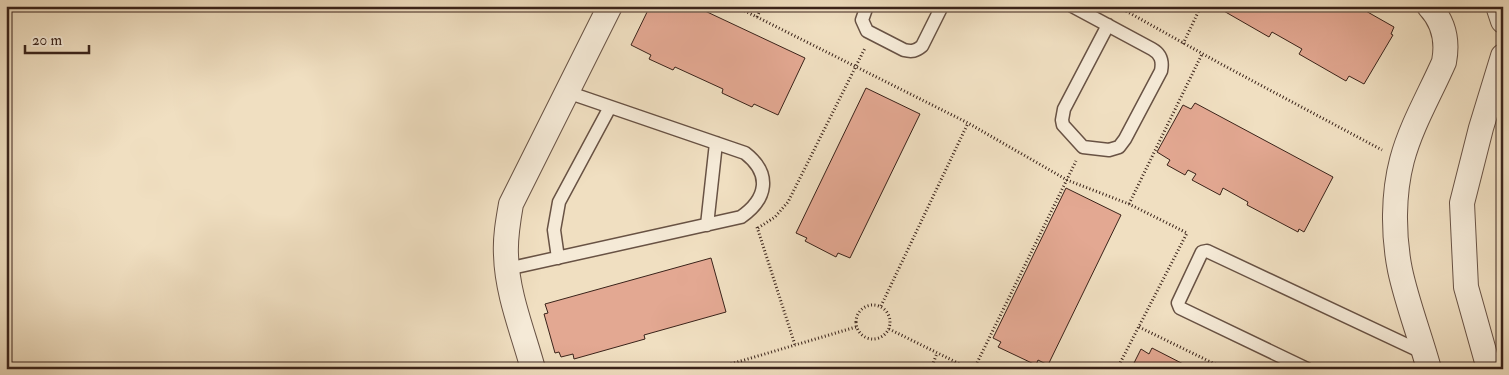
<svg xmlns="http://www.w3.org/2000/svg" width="1509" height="375" font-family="'IM FELL Double Pica',serif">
  <rect width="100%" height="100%" fill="#f0dfc1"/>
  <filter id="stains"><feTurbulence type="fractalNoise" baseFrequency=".004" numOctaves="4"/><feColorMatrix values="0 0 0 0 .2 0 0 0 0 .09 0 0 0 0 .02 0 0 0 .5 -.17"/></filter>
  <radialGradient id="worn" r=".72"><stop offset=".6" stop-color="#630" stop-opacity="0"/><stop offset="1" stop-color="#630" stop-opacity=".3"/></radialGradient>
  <!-- building -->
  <path fill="#e3a892" stroke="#3a231a" d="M 650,6 L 707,6 L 705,11 L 805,58 L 778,115 L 754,104 L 752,107 L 722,93 L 723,89 L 675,67 L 673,70 L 649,59 L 651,55 L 631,45 Z
    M 1225,6 L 1357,6 L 1394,27 L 1391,34 L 1393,35 L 1364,84 L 1349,76 L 1346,81 L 1299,54 L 1302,49 L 1272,32 L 1269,37 L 1222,10 Z
    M 866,88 L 920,114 L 850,258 L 838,253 L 836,257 L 805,241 L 807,238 L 796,233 Z
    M 1195,103 L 1333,177 L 1304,232 L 1299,229 L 1298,232 L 1247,205 L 1248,202 L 1223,188 L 1220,195 L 1192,180 L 1196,174 L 1188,170 L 1185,175 L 1167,165 L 1170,160 L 1157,152 L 1183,105 L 1191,109 Z
    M 1066,188 L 1121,215 L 1048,365 L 1038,360 L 1036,365 L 998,347 L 1001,342 L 993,338 Z
    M 711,258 L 726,312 L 644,335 L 645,339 L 574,359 L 573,354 L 561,357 L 559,352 L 555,353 L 544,314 L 548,313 L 545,304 Z
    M 1152,348 L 1193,369 L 1131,369 L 1141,349 L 1149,354 Z"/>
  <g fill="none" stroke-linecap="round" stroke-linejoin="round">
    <defs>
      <path id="service" d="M 867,6 L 862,20 L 867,31 L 904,50 C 912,52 916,51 922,46 L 942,6
        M 1072,6 L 1152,49 C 1161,54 1163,61 1161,71 L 1125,139 L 1119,147 L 1109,150 L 1083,147 L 1063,125 L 1062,120 L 1064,109 L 1108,25
        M 707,225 L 716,143
        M 558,258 L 554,230 L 559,202 L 610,107
        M 507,269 L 741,217 C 767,199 772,174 745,153 L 567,92
        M 1307,369 L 1180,308 L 1178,303 L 1202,252 L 1207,251 L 1424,353"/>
      <path id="minor" d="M 1498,6 L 1503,21
        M 533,369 C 523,332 507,294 506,255 C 505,238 508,221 511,204 L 610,6
        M 1429,369 C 1420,336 1407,303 1400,270 C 1393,235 1393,194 1402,160 C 1411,126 1430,94 1444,62 C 1448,41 1444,22 1429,6
        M 1489,369 L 1466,287 L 1462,203 L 1481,128 L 1503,56"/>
    </defs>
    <!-- service casing -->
    <use href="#service" stroke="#685244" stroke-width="15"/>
    <!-- minor casing -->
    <use href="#minor" stroke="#685244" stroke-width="26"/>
    <!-- path -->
    <path stroke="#3a231a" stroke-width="3" stroke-dasharray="1 2.5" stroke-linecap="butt" d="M 735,6 L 968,123 L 1067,180 L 1129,204 L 1187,233 L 1117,369
      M 1117,6 L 1221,64 L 1382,150
      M 757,17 L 762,6
      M 1183,44 L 1201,6
      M 1129,204 L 1202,54
      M 757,227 L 795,345
      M 758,228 L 775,217 L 788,202 L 865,48
      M856 322a17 17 0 1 1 34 0a17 17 0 1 1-34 0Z
      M 881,306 L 968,123
      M 1139,327 L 1225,369
      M 889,329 L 970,369
      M 714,369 L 856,327
      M 931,369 L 937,353
      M 974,369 L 1076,161"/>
    <!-- service -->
    <use href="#service" stroke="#f5ead7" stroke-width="12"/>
    <!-- minor -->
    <use href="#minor" stroke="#f5ead7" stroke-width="24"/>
  </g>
  <!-- margin -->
  <rect width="1509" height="375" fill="none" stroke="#f0dfc1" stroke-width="25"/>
  <rect x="8" y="8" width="1494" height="360" fill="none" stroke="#3a231a" stroke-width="2.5"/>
  <rect x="12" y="12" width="1484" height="350" fill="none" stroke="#3a231a"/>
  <!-- scale -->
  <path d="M25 45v8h64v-8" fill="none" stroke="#3a231a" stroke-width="2.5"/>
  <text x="32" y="45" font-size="15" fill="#3a231a" stroke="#f5ead7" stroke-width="4" paint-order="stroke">20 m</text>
  <rect width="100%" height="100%" filter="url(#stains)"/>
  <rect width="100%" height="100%" fill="url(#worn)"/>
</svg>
